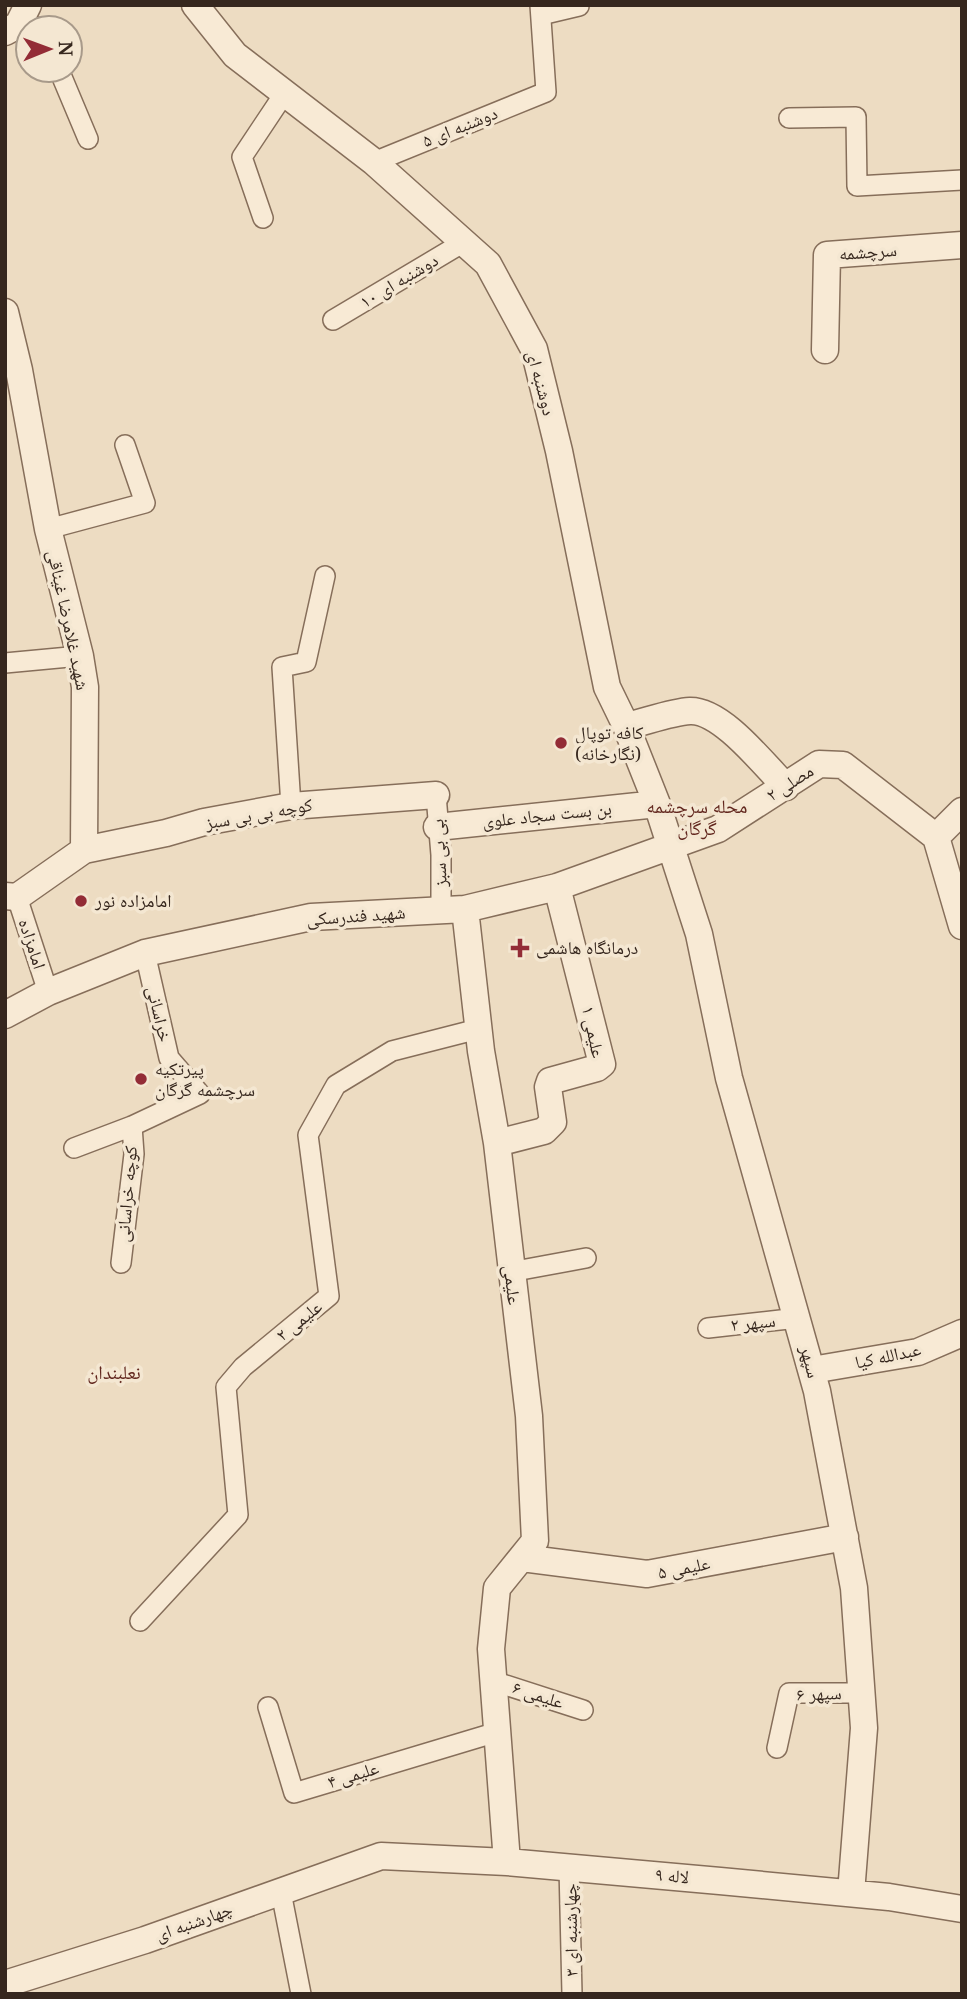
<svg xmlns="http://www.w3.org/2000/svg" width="967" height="1999" font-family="'Noto Serif','Noto Naskh Arabic',serif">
  <rect width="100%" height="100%" fill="#eddcc2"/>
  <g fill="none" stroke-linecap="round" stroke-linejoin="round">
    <defs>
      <path id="pedestrian" d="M 541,15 L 579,6
        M 18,25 L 42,28
        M 59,70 L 88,139
        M 789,118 L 856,117 L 857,186 L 962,180
        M 374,162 L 546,92 L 540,5
        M 263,218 L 242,157 L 284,94
        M 333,320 L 464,242
        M 48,529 L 145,503 L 125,445
        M 5,663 L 80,656
        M 436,795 L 441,855 L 441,911
        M 291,806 L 282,667 L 306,662 L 325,576
        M 17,897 L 48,992
        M 74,1148 L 132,1126 L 200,1094 L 169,1058 L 145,953
        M 121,1263 L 134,1154 L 132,1126
        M 510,1272 L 586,1258
        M 708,1328 L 798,1318
        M 140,1621 L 238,1515 L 226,1387 L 243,1367 L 329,1296 L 308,1135 L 336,1085 L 392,1051 L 478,1029
        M 493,1681 L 583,1710
        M 268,1707 L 294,1793 L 497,1732
        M 777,1748 L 789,1693 L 861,1693
        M 569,1867 L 572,1994
        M 281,1892 L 301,1994"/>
      <path id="minor" d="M 195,5 L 235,55 L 374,162 L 488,264 L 534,349 L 559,451 L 607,687 L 626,726 L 657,804 L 699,934 L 729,1078 L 817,1391 L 854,1588 L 864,1728 L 851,1893
        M 5,32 L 18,25 L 28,5
        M 5,312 L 19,370 L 48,529 L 80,656 L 85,687 L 84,850 L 17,897 L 5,896
        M 825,350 L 827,255 L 962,245
        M 626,726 C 645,722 671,712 690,711 C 722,710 764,765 786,787
        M 437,827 L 657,804
        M 936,837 L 962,926
        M 936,837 L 962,811
        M 84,850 L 166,833 L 204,822 L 291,806 L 436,795
        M 465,909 L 481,1051 L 497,1143 L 529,1416 L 535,1541 L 497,1588 L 491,1649 L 507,1862
        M 5,1015 L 48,992 L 145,953 L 311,917 L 465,909 L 557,887 L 718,829 L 819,764 L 843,765 L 936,837
        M 497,1143 L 544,1131 L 553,1122 L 548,1087 L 550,1081 L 597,1068 L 602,1064 L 557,887
        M 812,1370 L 918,1352 L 962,1333
        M 522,1558 L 647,1574 L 845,1537
        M 5,1984 L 145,1940 L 381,1856 L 507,1862 L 720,1881 L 889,1897 L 962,1909"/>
    </defs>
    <!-- pedestrian casing -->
    <use href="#pedestrian" stroke="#866e5a" stroke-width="22"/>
    <!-- minor casing -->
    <use href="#minor" stroke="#866e5a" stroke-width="29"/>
    <!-- pedestrian -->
    <use href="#pedestrian" stroke="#f8ead5" stroke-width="19"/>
    <!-- minor -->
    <use href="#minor" stroke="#f8ead5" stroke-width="26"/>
  </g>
  <!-- markers -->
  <g fill="#932c36" stroke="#f4e7d2" stroke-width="2.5">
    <circle cx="561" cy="743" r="7"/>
    <circle cx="81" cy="901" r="7"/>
    <path d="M516.5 937.5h7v7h7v7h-7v7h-7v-7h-7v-7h7z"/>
    <circle cx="141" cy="1079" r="7"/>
  </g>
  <g text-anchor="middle" stroke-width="7" stroke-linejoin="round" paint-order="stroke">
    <!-- street labels -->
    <g font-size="18" fill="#36271e" stroke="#f4e7d2">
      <text transform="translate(460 127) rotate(-22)" y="6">۵ دوشنبه ای</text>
      <text transform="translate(868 252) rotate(-4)" y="6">سرچشمه</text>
      <text transform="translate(399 281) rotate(-31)" y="6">۱۰ دوشنبه ای</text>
      <text transform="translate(541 383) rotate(75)" y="6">دوشنبه ای</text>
      <text transform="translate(68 620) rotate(78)" y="6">شهید غلامرضا غیناقی</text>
      <text transform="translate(790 783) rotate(-33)" y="6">۲ مصلی</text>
      <text transform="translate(259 814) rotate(-10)" y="6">کوچه بی بی سبز</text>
      <text transform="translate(547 815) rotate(-6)" y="6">بن بست سجاد علوی</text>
      <text transform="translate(439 853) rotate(-93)" y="6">بی بی سبز</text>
      <text transform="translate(356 916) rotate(-4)" y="6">شهید فندرسکی</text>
      <text transform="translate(32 944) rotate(72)" y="6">امامزاده</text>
      <text transform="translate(159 1014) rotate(77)" y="6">خراسانی</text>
      <text transform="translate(593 1032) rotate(78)" y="6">۱ علیمی</text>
      <text transform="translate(127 1194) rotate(-85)" y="6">کوچه خراسانی</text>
      <text transform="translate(512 1285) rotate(83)" y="6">علیمی</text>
      <text transform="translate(299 1321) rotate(-39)" y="6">۲ علیمی</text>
      <text transform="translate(753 1323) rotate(-6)" y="6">۲ سپهر</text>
      <text transform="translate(888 1356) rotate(-12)" y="6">عبدالله کیا</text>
      <text transform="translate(810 1362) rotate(75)" y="6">سپهر</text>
      <text transform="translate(684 1568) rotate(-11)" y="6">۵ علیمی</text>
      <text transform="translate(819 1694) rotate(-2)" y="6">۶ سپهر</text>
      <text transform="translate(538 1695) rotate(18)" y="6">۶ علیمی</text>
      <text transform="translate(353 1775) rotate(-17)" y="6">۴ علیمی</text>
      <text transform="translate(672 1876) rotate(5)" y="6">۹ لاله</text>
      <text transform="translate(194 1922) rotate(-20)" y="6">چهارشنبه ای</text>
      <text transform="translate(571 1930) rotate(-91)" y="6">۳ چهارشنبه ای</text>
    </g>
    <!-- poi labels -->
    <g font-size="18" fill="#36271e" stroke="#f4e7d2" text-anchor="start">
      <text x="575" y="739">کافه توپال<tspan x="575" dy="21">(نگارخانه)</tspan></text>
      <text x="95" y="907">امامزاده نور</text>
      <text x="536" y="954">درمانگاه هاشمی</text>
      <text x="155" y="1075">پیرتکیه<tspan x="155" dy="21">سرچشمه گرگان</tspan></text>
    </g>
    <!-- neighbourhood labels -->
    <g font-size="19" fill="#62271e" stroke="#f4e7d2">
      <text x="697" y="813">محله سرچشمه<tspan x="697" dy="22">گرگان</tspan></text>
      <text x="114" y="1379">نعلبندان</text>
    </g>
  </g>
  <!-- border -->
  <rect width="967" height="1999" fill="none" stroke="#36271e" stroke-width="14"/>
  <!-- north arrow -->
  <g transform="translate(49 49) rotate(89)"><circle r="33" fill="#f4e7d2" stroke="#a89a8a" stroke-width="2"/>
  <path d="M0-5L12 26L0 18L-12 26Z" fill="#932c36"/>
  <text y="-10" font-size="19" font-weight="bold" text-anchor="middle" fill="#36271e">N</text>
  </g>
</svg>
